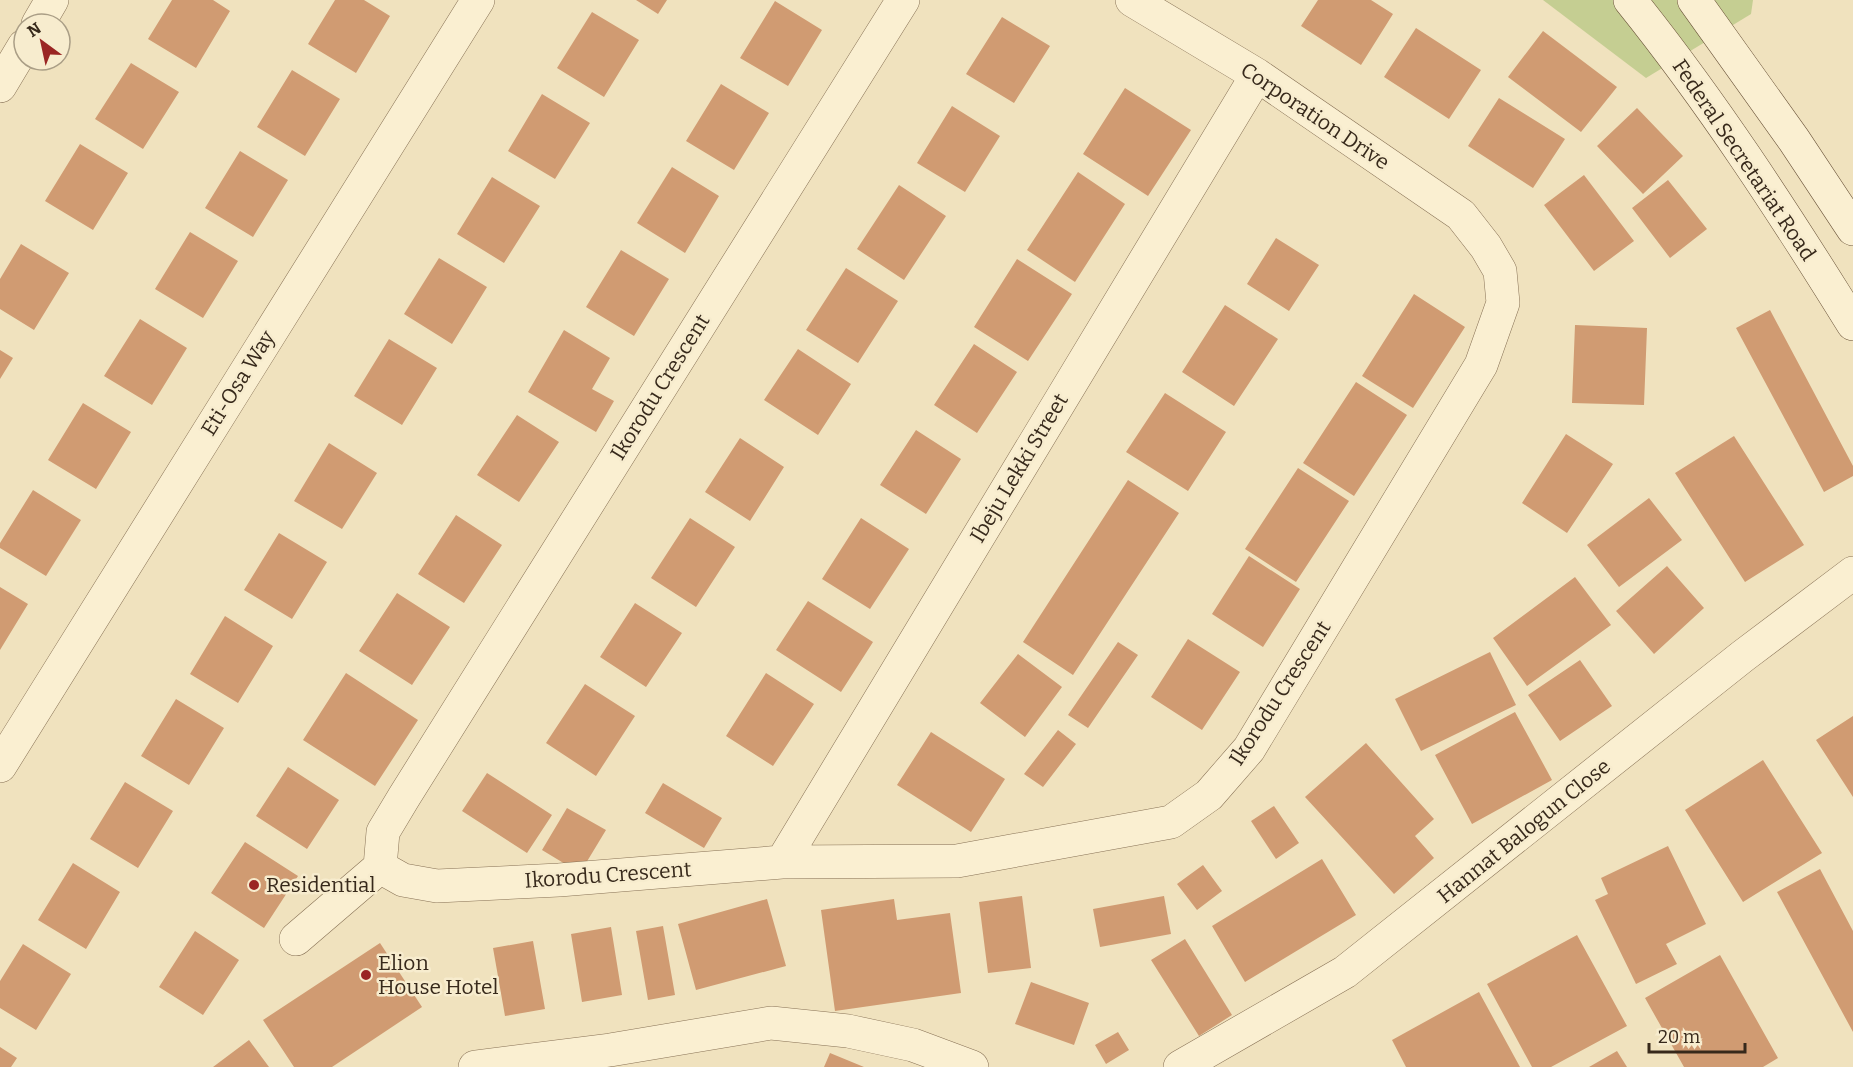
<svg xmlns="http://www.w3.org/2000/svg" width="1853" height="1067" font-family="Bitter,serif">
  <rect width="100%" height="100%" fill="#f0e2be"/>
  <!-- green -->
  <path fill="#c5ce92" d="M 1543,0 L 1753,0 L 1751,14 L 1646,78 Z"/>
  <!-- building -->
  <path fill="#d09b72" d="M 172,0 L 213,0 L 230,11 L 196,68 L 148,39 Z
    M 335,0 L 364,0 L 390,16 L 356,73 L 308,44 Z
    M 636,0 L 667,0 L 658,14 Z
    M 1318,0 L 1371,0 L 1393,14 L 1361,65 L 1301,26 Z
    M 775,1 L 822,30 L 788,86 L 740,58 Z
    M 592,12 L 639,40 L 604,97 L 557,68 Z
    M 1002,17 L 1050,46 L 1014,103 L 966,74 Z
    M 1416,28 L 1481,70 L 1449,119 L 1384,77 Z
    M 1543,31 L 1617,87 L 1581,132 L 1508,77 Z
    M 131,63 L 179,92 L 143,149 L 95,119 Z
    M 292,70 L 340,99 L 305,156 L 257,127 Z
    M 721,84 L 769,113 L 734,170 L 686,141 Z
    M 1125,88 L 1191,130 L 1148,196 L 1083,154 Z
    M 542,94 L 590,123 L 555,179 L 508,151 Z
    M 1499,98 L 1565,139 L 1533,188 L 1468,146 Z
    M 952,106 L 1000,136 L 965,192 L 917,163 Z
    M 1637,108 L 1683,156 L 1643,194 L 1597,146 Z
    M 80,144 L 128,173 L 93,230 L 45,201 Z
    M 240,151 L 288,180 L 253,237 L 205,208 Z
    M 672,167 L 719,196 L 685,253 L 637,223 Z
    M 1078,172 L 1125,204 L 1075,282 L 1027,250 Z
    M 1584,175 L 1634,241 L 1594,271 L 1544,205 Z
    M 492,177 L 540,206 L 504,263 L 457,234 Z
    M 1668,180 L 1707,229 L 1670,258 L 1632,208 Z
    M 899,185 L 946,216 L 904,280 L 857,249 Z
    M 190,232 L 238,261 L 203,318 L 155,289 Z
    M 1276,238 L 1319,265 L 1289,311 L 1247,284 Z
    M 21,244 L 69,273 L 34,330 L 0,309 L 0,279 Z
    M 621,250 L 669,279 L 634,336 L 586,307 Z
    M 439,258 L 487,287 L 452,344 L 404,314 Z
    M 1017,259 L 1072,294 L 1028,361 L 974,327 Z
    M 846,268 L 898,301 L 858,363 L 806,330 Z
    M 1414,294 L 1465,327 L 1413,408 L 1362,376 Z
    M 1225,305 L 1278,339 L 1234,406 L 1182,372 Z
    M 1770,310 L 1853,466 L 1853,476 L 1824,492 L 1736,328 Z
    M 140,319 L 187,348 L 152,405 L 104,376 Z
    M 1575,325 L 1647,328 L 1644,405 L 1572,403 Z
    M 564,330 L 610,358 L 592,389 L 614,401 L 596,432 L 528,392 Z
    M 389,339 L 437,368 L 402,425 L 354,396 Z
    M 974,344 L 1017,372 L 977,433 L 934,405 Z
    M 798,349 L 851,384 L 818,435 L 764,400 Z
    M 0,350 L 13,358 L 0,379 Z
    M 1356,382 L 1407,415 L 1354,496 L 1303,463 Z
    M 1165,393 L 1226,432 L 1188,491 L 1126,452 Z
    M 83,403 L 131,432 L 96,489 L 48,460 Z
    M 517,415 L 559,442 L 519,502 L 477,475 Z
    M 916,430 L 961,459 L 926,514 L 880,485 Z
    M 1566,434 L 1613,464 L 1567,533 L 1522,503 Z
    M 1734,436 L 1804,545 L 1745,582 L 1675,473 Z
    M 740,438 L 784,467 L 750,521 L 705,492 Z
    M 329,443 L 377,473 L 342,529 L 294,501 Z
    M 1298,468 L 1349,501 L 1296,582 L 1245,549 Z
    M 1128,480 L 1179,513 L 1073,675 L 1023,642 Z
    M 33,490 L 81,520 L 46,576 L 0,548 L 0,543 Z
    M 1649,498 L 1682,540 L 1619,587 L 1587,545 Z
    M 456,515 L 502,545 L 464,603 L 418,574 Z
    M 690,518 L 735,547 L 696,607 L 651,578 Z
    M 861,518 L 909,549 L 870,609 L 822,579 Z
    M 279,533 L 327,562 L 292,619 L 244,590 Z
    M 1249,556 L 1300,589 L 1263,647 L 1212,614 Z
    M 1667,566 L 1704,608 L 1654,654 L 1616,611 Z
    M 1575,577 L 1611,625 L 1527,686 L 1493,638 Z
    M 0,587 L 28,604 L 0,650 Z
    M 397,593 L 450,627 L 412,685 L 359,651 Z
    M 808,601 L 873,642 L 841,692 L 776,650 Z
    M 635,603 L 682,633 L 646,687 L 600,657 Z
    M 225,616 L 273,646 L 238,703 L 190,674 Z
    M 1188,639 L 1240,672 L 1202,730 L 1151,697 Z
    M 1118,642 L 1138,655 L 1088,728 L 1068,715 Z
    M 1490,652 L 1516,705 L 1421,751 L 1395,699 Z
    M 1018,654 L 1062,687 L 1025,737 L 980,703 Z
    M 1580,660 L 1612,706 L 1560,741 L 1528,695 Z
    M 346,673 L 418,720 L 375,786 L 303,740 Z
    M 766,673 L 814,704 L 773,766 L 726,736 Z
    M 585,684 L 635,716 L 596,776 L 546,743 Z
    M 176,699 L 224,728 L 189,785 L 141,756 Z
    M 1515,712 L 1552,780 L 1472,824 L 1435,755 Z
    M 1853,716 L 1853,797 L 1816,740 Z
    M 1058,730 L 1076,744 L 1043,787 L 1024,774 Z
    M 931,732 L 1005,779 L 971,832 L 897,785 Z
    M 1366,743 L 1434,819 L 1415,836 L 1434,858 L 1394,894 L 1305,797 Z
    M 1763,760 L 1822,853 L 1743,902 L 1685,810 Z
    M 288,767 L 339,800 L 307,849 L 256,816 Z
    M 487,773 L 552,815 L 527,853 L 462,811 Z
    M 125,782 L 173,811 L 138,868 L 90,839 Z
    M 663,783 L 722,818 L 704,848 L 645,813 Z
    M 1274,806 L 1299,843 L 1276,859 L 1251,821 Z
    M 567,808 L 606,830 L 580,873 L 542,850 Z
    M 245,842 L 298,876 L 264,928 L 211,893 Z
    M 1668,846 L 1706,924 L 1666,944 L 1677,964 L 1636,984 L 1595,900 L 1608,894 L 1601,878 Z
    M 1322,859 L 1356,915 L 1245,982 L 1212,926 Z
    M 73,863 L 120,892 L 86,949 L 38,920 Z
    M 1203,865 L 1222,891 L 1197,910 L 1177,884 Z
    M 1820,869 L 1853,931 L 1853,1032 L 1777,892 Z
    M 1022,896 L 1031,968 L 988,973 L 979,902 Z
    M 1164,896 L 1171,934 L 1100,947 L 1093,909 Z
    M 767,899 L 786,966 L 696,990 L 678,924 Z
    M 894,899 L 897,920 L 950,913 L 961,993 L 835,1011 L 821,910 Z
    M 663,926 L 675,995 L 648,1000 L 636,931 Z
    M 611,927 L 622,995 L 582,1002 L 571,934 Z
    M 195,931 L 239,960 L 203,1015 L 159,987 Z
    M 1577,935 L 1627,1026 L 1551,1067 L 1532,1067 L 1487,984 Z
    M 1185,939 L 1232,1015 L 1199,1036 L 1151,960 Z
    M 533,941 L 545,1009 L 505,1016 L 493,948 Z
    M 380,943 L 422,1007 L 332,1067 L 294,1067 L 263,1020 Z
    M 23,944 L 71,974 L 36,1030 L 0,1008 L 0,981 Z
    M 1720,955 L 1778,1058 L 1763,1067 L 1684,1067 L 1645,998 Z
    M 1031,982 L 1089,1003 L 1074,1045 L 1015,1024 Z
    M 1479,992 L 1520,1067 L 1406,1067 L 1392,1040 Z
    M 1118,1032 L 1129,1050 L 1106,1064 L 1095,1045 Z
    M 249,1040 L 269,1067 L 213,1067 Z
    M 0,1047 L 17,1058 L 11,1067 L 0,1067 Z
    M 1617,1051 L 1627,1067 L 1589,1067 Z
    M 830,1053 L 864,1067 L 824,1067 Z"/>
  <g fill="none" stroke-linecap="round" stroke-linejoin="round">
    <defs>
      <path id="street" d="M 903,0 L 404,797 L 383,832 L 380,867 L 403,880 L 437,886 L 559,880 L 782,862 L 957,861 L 1171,822 L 1209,795 L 1249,749 L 1481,365 L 1503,303 L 1500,271 L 1486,247 L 1461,215 L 1257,75 L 1132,0
        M 38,24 L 52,0
        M 0,86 L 24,46
        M 0,766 L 478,0
        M 782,862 L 1257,75
        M 296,939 L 380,867
        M 475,1067 L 610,1050 L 771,1023 L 848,1031 L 913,1045 L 972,1067
        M 1180,1067 L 1345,972 L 1743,656 L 1853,573"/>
      <path id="secondary" d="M 1630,0 C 1712,102 1784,213 1853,324
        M 1694,0 L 1794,140 L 1853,229"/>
    </defs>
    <!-- street casing -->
    <use href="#street" stroke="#887256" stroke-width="34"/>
    <!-- secondary casing -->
    <use href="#secondary" stroke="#6a5339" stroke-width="34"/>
    <!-- street -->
    <use href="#street" stroke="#faefd1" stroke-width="33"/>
    <!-- secondary -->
    <use href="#secondary" stroke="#faefd1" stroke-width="33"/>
  </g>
  <!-- markers -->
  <g fill="#9a2523" stroke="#f7ecce" stroke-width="2">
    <circle cx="254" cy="885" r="6"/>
    <circle cx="366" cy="975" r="6"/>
  </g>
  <g text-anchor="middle" stroke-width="5" stroke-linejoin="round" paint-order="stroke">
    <!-- street labels -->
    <g font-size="21" fill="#37291b" stroke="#f7ecce">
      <text transform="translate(1315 116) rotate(34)" y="7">Corporation Drive</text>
      <text transform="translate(1744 160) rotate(56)" y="7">Federal Secretariat Road</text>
      <text transform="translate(238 383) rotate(-58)" y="7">Eti-Osa Way</text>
      <text transform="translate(660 387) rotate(-58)" y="7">Ikorodu Crescent</text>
      <text transform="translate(1019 468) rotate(-59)" y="7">Ibeju Lekki Street</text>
      <text transform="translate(1280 693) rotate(-57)" y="7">Ikorodu Crescent</text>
      <text transform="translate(1524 831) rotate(-39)" y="7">Hannat Balogun Close</text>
      <text transform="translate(608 875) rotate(-4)" y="7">Ikorodu Crescent</text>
    </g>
    <!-- poi labels -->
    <g font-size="21" fill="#37291b" stroke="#f7ecce" text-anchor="start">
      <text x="266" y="892">Residential</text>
      <text x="378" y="970">Elion<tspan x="378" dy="24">House Hotel</tspan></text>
    </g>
  </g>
  <!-- north arrow -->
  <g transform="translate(42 42) rotate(327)"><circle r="28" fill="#f7ecce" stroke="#aa9e86" stroke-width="1.5"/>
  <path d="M0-4.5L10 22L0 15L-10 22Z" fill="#9a2523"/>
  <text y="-9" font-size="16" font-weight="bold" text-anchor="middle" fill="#37291b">N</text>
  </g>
  <!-- scale -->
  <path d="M1649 1043v9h96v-9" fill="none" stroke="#37291b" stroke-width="3"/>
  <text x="1658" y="1043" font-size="18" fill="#37291b" stroke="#f7ecce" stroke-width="4.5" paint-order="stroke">20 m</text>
</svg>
